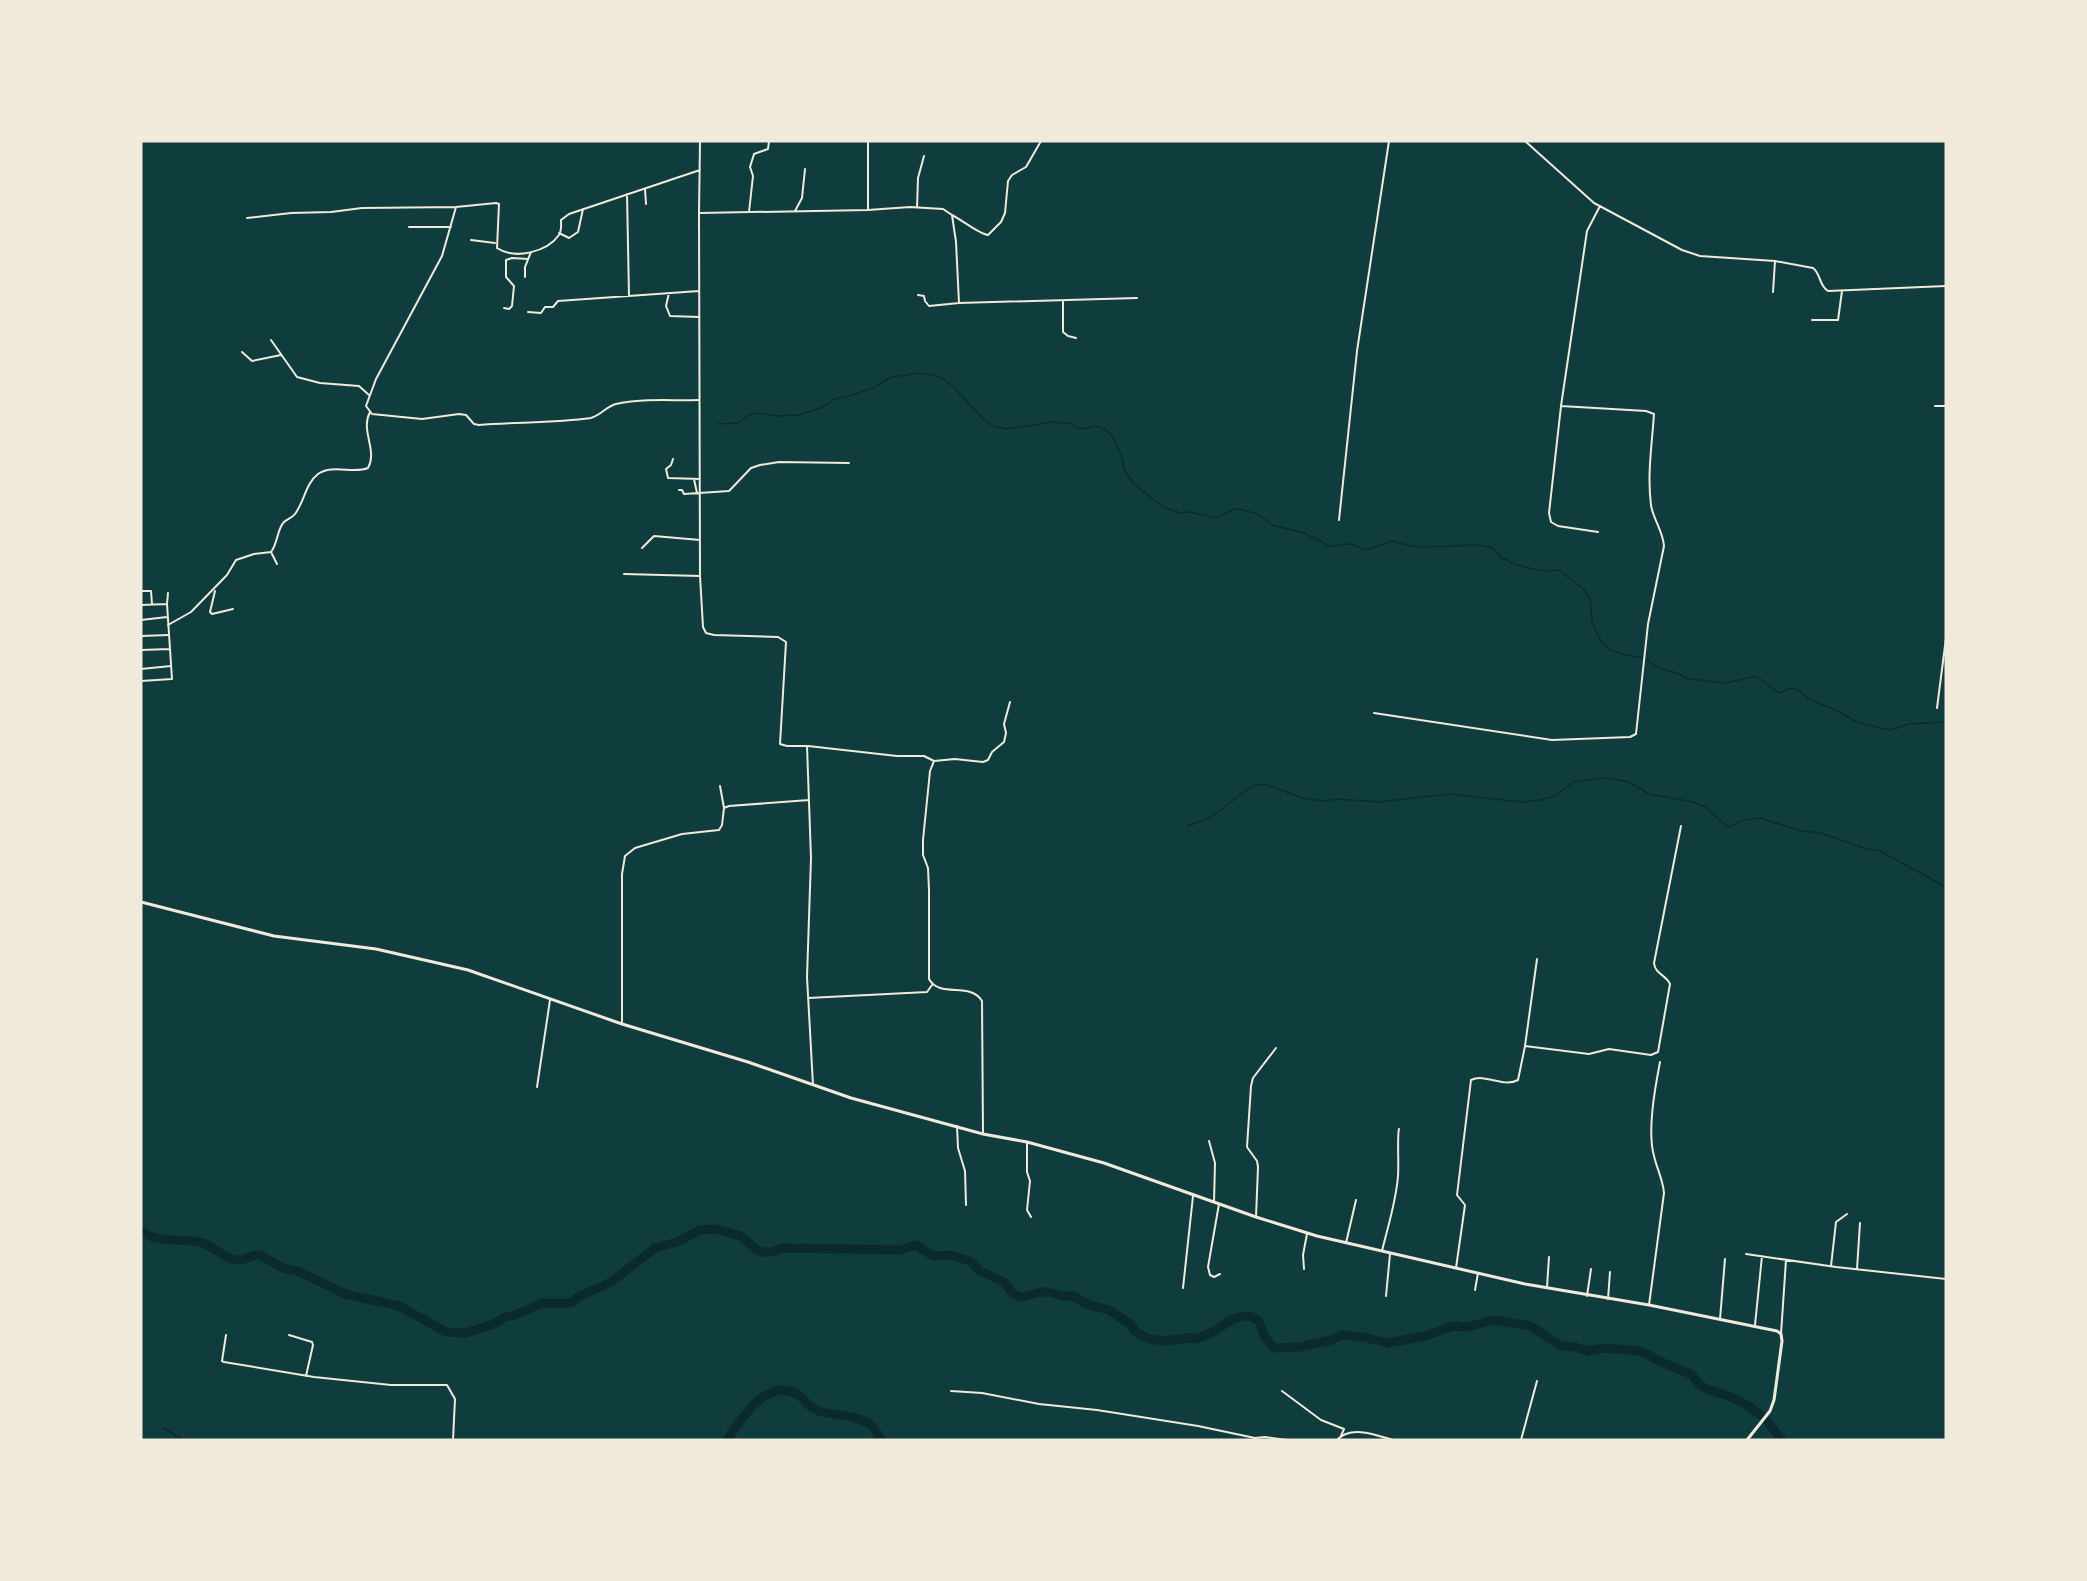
<svg xmlns="http://www.w3.org/2000/svg" width="2087" height="1581" font-family="'Playfair Display',serif">
  <rect width="100%" height="100%" fill="#0f3d3e"/>
  <g fill="none" stroke-linecap="round" stroke-linejoin="round">
    <!-- stream -->
    <path stroke="#0a2a2b" stroke-width="1.5" d="M 717,424 L 738,423 L 749,415 L 757,413 L 778,416 L 799,415 L 823,407 L 834,399 L 853,395 L 875,387 L 891,377 L 919,373 L 935,375 L 943,379 L 953,386 L 982,418 L 993,426 L 1006,429 L 1054,422 L 1072,424 L 1077,428 L 1083,429 L 1095,426 L 1105,429 L 1113,437 L 1121,454 L 1125,471 L 1135,485 L 1165,508 L 1181,513 L 1189,512 L 1216,518 L 1235,509 L 1239,509 L 1258,514 L 1272,525 L 1304,533 L 1330,546 L 1351,544 L 1363,549 L 1370,549 L 1392,541 L 1406,545 L 1421,547 L 1478,545 L 1493,548 L 1501,557 L 1514,564 L 1532,569 L 1547,571 L 1559,570 L 1583,589 L 1590,598 L 1592,622 L 1601,642 L 1609,649 L 1621,654 L 1644,658 L 1659,668 L 1677,673 L 1688,679 L 1726,683 L 1756,676 L 1779,693 L 1790,688 L 1796,689 L 1810,699 L 1839,712 L 1857,722 L 1885,729 L 1890,730 L 1909,724 L 1946,722
      M 1187,826 L 1212,817 L 1241,794 L 1253,786 L 1264,784 L 1303,798 L 1322,801 L 1337,799 L 1379,802 L 1449,794 L 1522,802 L 1540,800 L 1555,796 L 1573,782 L 1607,778 L 1629,782 L 1649,794 L 1693,802 L 1705,807 L 1728,827 L 1744,820 L 1760,818 L 1801,831 L 1821,833 L 1867,849 L 1880,851 L 1946,887
      M 164,1428 L 183,1440"/>
    <!-- river -->
    <path stroke="#0a2a2b" stroke-width="9" d="M 141,1231 C 158,1244 181,1238 200,1242 C 211,1244 224,1259 237,1260 C 245,1261 251,1254 260,1255 L 283,1268 L 300,1272 L 345,1294 L 399,1306 L 446,1332 L 466,1333 L 494,1324 L 505,1317 L 515,1315 L 542,1303 L 571,1303 L 578,1297 L 611,1282 L 655,1248 L 677,1242 L 700,1230 L 716,1229 L 741,1236 L 756,1249 L 762,1252 L 771,1252 L 784,1248 L 899,1250 L 916,1245 L 933,1256 L 951,1255 L 970,1261 L 980,1271 L 1004,1282 L 1012,1293 L 1018,1296 L 1022,1297 L 1041,1292 L 1047,1292 L 1063,1296 L 1073,1296 L 1089,1305 L 1109,1310 L 1130,1324 L 1137,1333 L 1150,1339 L 1164,1341 L 1188,1338 L 1196,1339 L 1215,1331 L 1229,1321 L 1239,1317 L 1250,1316 L 1259,1321 L 1264,1336 L 1274,1348 L 1300,1347 L 1331,1340 L 1342,1335 L 1363,1337 L 1387,1343 L 1425,1336 L 1453,1326 L 1467,1327 L 1494,1320 L 1526,1325 L 1532,1327 L 1561,1346 L 1575,1347 L 1587,1351 L 1604,1348 L 1641,1351 L 1663,1363 L 1691,1374 L 1700,1385 L 1706,1389 L 1726,1395 L 1747,1405 L 1765,1418 L 1782,1440
      M 727,1440 C 741,1419 767,1377 797,1394 C 808,1401 805,1407 823,1412 C 837,1416 858,1415 871,1425 C 875,1428 878,1436 882,1440"/>
    <!-- minor -->
    <path stroke="#f1e9da" stroke-width="2" d="M 700,141 L 699,213 L 868,210 L 910,207 L 943,209 L 952,215 L 956,242 L 959,303 L 1137,298
      M 868,141 L 868,210
      M 1525,141 L 1594,203 L 1682,250 L 1700,256 L 1775,261 L 1813,268 C 1821,274 1819,286 1828,291 L 1946,286
      M 645,189 L 646,204
      M 627,194 L 629,296
      M 917,208 L 918,178 L 924,156
      M 795,211 L 802,198 L 805,169
      M 749,212 L 753,176 L 750,167 L 754,154 L 768,149 L 769,141
      M 699,213 L 700,576 L 703,627 L 706,633 L 714,635 L 778,637 L 786,642 L 780,744 L 787,746 L 807,746 L 811,858 L 807,977 L 813,1085
      M 952,215 C 962,220 979,234 988,235 L 1001,222 L 1005,213 L 1008,181 L 1012,175 L 1026,167 L 1041,141
      M 247,218 L 291,213 L 331,212 L 362,208 L 456,207
      M 409,227 L 451,227
      M 559,233 L 569,238 L 578,232 L 583,209
      M 471,240 L 495,243
      M 525,277 L 525,267 L 531,252
      M 1773,292 L 1775,261
      M 669,293 L 666,306 L 670,316 L 699,317
      M 918,295 L 924,296 L 925,301 L 929,306 L 959,303
      M 1063,301 L 1063,332 L 1068,336 L 1076,338
      M 504,308 L 509,309 L 512,306 L 514,286 L 506,277 L 506,260 L 512,258 L 528,259
      M 528,312 L 541,313 L 545,307 L 553,307 L 558,301 L 699,291
      M 1812,320 L 1838,320 L 1842,291
      M 271,340 L 297,377 L 320,383 L 359,386 L 369,395
      M 242,352 L 252,361 L 281,355
      M 698,400 C 673,401 641,398 616,404 C 607,406 601,415 591,418 C 554,423 517,422 479,425 L 474,424 L 466,415 L 459,414 L 422,419 L 372,414 L 366,406 L 376,379 L 442,256 L 456,207 L 496,203 L 499,204 L 497,248 C 515,260 547,252 559,235 C 562,230 561,225 561,220 L 569,214 L 700,170
      M 1561,406 L 1549,513 L 1551,522 L 1558,526 L 1598,532
      M 1935,406 L 1946,406
      M 673,459 L 671,465 L 666,469 L 668,478 L 700,479
      M 694,479 L 697,493
      M 679,490 L 682,490 L 684,494 L 729,491 L 751,468 L 760,465 L 779,462 L 849,463
      M 1339,520 L 1357,351 L 1389,141
      M 642,548 L 654,536 L 700,540
      M 271,552 C 278,543 277,529 284,522 C 287,519 292,518 295,514 C 304,502 306,483 318,474 C 332,464 354,474 368,468 C 378,450 360,431 370,412
      M 624,574 L 700,576
      M 141,591 L 151,591 L 152,604
      M 215,591 L 210,612 L 212,614 L 233,609
      M 141,605 L 167,604
      M 141,620 L 167,617
      M 168,625 L 191,612 L 227,575 L 236,560 L 254,554 L 271,552 L 277,564
      M 141,636 L 168,635
      M 141,650 L 170,649
      M 141,669 L 171,666
      M 141,681 L 172,679 L 167,604 L 168,593
      M 1937,708 L 1946,638
      M 1374,713 L 1552,740 L 1630,737 L 1636,734 L 1648,624 L 1664,546 C 1663,531 1653,519 1651,505 C 1647,475 1652,444 1654,414 L 1646,411 L 1561,406 L 1587,231 L 1600,206
      M 808,746 L 897,756 L 924,756 L 934,761 L 930,771 L 923,840 L 923,855 L 928,868 L 929,890 L 929,979 C 940,999 970,981 982,1001 L 983,1134
      M 934,761 L 955,759 L 983,762 L 988,760 L 992,752 L 1004,742 L 1006,733 L 1004,724 L 1010,702
      M 720,786 L 724,808
      M 808,998 L 927,992 L 932,985
      M 622,1024 L 622,874 L 625,856 L 635,848 L 682,834 L 719,830 L 722,825 L 724,808 L 729,806 L 809,800
      M 1525,1046 L 1537,959
      M 537,1087 L 550,1000
      M 957,1126 L 958,1148 L 965,1171 L 966,1205
      M 1209,1141 L 1215,1163 L 1214,1202
      M 1027,1142 L 1027,1172 L 1030,1181 L 1027,1210 L 1031,1217
      M 1219,1204 L 1208,1267 L 1210,1275 L 1214,1277 L 1220,1274
      M 1256,1217 L 1258,1167 L 1257,1161 L 1247,1147 L 1251,1086 L 1253,1078 L 1276,1048
      M 1346,1243 L 1356,1200
      M 1382,1251 C 1388,1226 1396,1202 1398,1176 C 1399,1166 1397,1134 1399,1129
      M 1746,1254 L 1836,1267 L 1946,1279
      M 1831,1266 L 1836,1222 L 1847,1214
      M 1456,1268 L 1465,1205 L 1457,1195 L 1471,1080 C 1485,1073 1503,1088 1518,1080 L 1525,1046 L 1589,1054 L 1609,1049 L 1651,1055 L 1658,1052 L 1670,984 C 1666,975 1655,974 1654,963 L 1681,826
      M 1304,1269 L 1303,1255 L 1307,1234
      M 1857,1269 L 1860,1223
      M 1547,1287 L 1549,1257
      M 1183,1288 L 1193,1196
      M 1475,1290 L 1478,1273
      M 1386,1296 L 1390,1254
      M 1587,1296 L 1591,1269
      M 1608,1299 L 1610,1272
      M 1649,1305 L 1664,1193 C 1663,1180 1657,1169 1654,1156 C 1647,1131 1655,1088 1660,1062
      M 1720,1319 L 1725,1259
      M 1755,1325 L 1762,1256
      M 1781,1334 L 1786,1260
      M 226,1335 L 222,1361 L 224,1362 L 314,1377 L 391,1385 L 447,1385 L 455,1399 L 453,1440
      M 289,1335 L 312,1342 L 313,1345 L 306,1376
      M 951,1391 L 982,1393 L 1039,1404 L 1097,1410 L 1198,1426 L 1255,1438 L 1265,1437 L 1287,1440
      M 1282,1391 L 1321,1420 L 1344,1429 L 1341,1436
      M 1337,1440 C 1351,1425 1376,1435 1393,1440
      M 1521,1440 L 1537,1381"/>
    <!-- tertiary -->
    <path stroke="#f1e9da" stroke-width="3" d="M 141,902 L 274,936 L 376,949 L 468,970 L 622,1024 L 748,1062 L 851,1098 L 983,1134 L 1027,1142 L 1104,1163 L 1256,1217 L 1317,1236 L 1525,1284 L 1649,1305 L 1777,1331 L 1781,1334 L 1782,1341 L 1774,1400 L 1770,1411 L 1747,1440"/>
  </g>
  <!-- border -->
  <rect width="2087" height="1581" fill="none" stroke="#f1e9da" stroke-width="285"/>
</svg>
